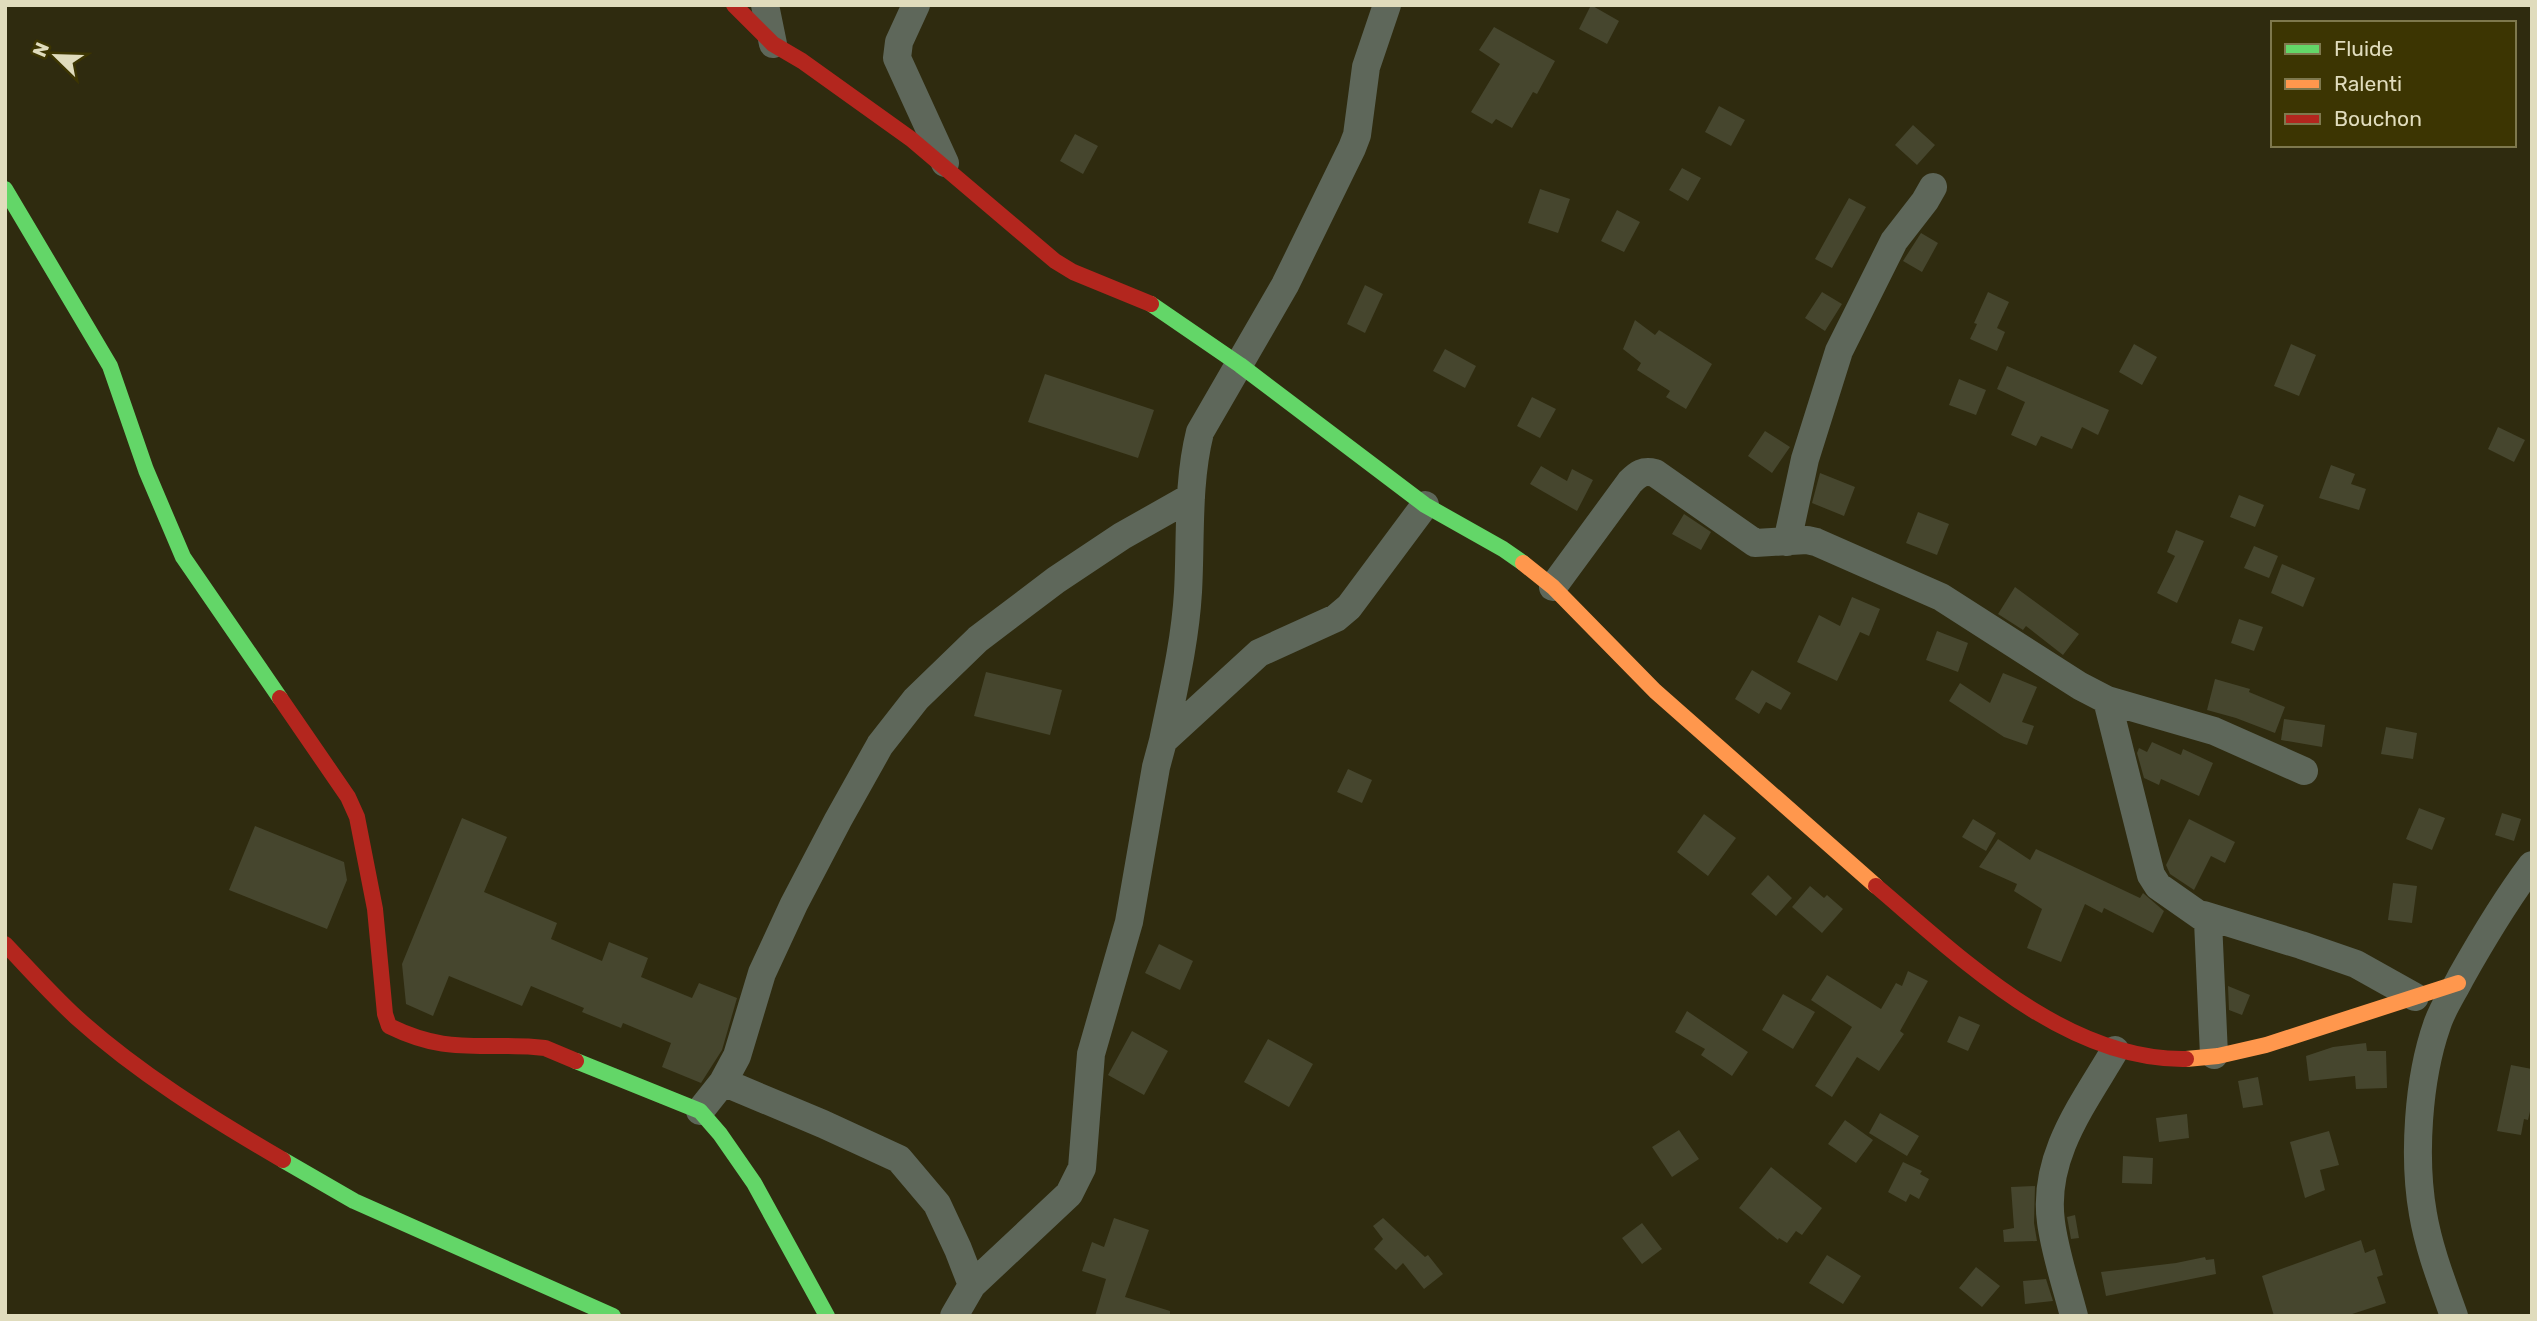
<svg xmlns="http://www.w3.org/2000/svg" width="2537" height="1321" font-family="Rubik,sans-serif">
  <rect width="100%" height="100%" fill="#2f2b0f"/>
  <!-- building -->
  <path fill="#46462e" d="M 1591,5 L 1619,21 L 1607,44 L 1579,29 Z
    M 1494,27 L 1555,61 L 1537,94 L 1533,92 L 1512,128 L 1496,119 L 1492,124 L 1471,112 L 1500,64 L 1479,50 Z
    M 1719,106 L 1745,120 L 1731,146 L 1705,132 Z
    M 1913,125 L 1935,145 L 1917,165 L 1895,145 Z
    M 1075,134 L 1098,146 L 1083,174 L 1060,161 Z
    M 1682,168 L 1701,178 L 1688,201 L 1669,190 Z
    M 1540,189 L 1570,199 L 1558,233 L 1528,223 Z
    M 1849,198 L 1866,207 L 1832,268 L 1815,259 Z
    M 1617,210 L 1640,222 L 1624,252 L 1601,241 Z
    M 1921,233 L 1938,243 L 1922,272 L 1903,261 Z
    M 1365,285 L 1383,294 L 1365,333 L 1347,324 Z
    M 1822,292 L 1842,304 L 1825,331 L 1805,318 Z
    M 1988,292 L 2009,302 L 1997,328 L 2005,332 L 1997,351 L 1970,339 L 1977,324 L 1974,323 Z
    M 1635,320 L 1655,335 L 1659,330 L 1712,364 L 1686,409 L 1666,397 L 1670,391 L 1637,370 L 1641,363 L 1623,349 Z
    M 2134,344 L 2157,357 L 2142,385 L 2119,372 Z
    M 2291,344 L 2316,355 L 2299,396 L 2274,386 Z
    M 1445,349 L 1476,366 L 1465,388 L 1433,371 Z
    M 2007,366 L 2109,410 L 2098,435 L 2082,427 L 2072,449 L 2041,436 L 2036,446 L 2011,435 L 2025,402 L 1997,389 Z
    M 1045,374 L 1154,410 L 1138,458 L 1028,422 Z
    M 1959,379 L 1986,390 L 1976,415 L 1949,405 Z
    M 1532,397 L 1556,409 L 1540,438 L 1517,426 Z
    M 2498,427 L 2525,440 L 2514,462 L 2488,449 Z
    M 1765,431 L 1790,447 L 1772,473 L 1748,456 Z
    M 2331,465 L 2355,474 L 2351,484 L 2366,489 L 2359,510 L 2319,498 Z
    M 1541,466 L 1567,481 L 1572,469 L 1593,480 L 1577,511 L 1530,484 Z
    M 1820,473 L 1855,487 L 1844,516 L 1812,503 Z
    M 2239,495 L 2264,505 L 2255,527 L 2230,517 Z
    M 1918,512 L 1949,524 L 1937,555 L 1906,543 Z
    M 1684,514 L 1711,532 L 1701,550 L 1672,534 Z
    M 2176,530 L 2204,541 L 2177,603 L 2157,593 L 2175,556 L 2167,552 Z
    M 2254,546 L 2278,556 L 2269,578 L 2244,568 Z
    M 2282,564 L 2315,578 L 2303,607 L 2271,593 Z
    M 2015,587 L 2079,634 L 2063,655 L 2026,626 L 2023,630 L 1998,614 Z
    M 1852,597 L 1880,609 L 1869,636 L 1860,632 L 1837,681 L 1797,662 L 1819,615 L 1840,626 Z
    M 2239,619 L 2263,627 L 2254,651 L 2231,643 Z
    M 1937,631 L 1968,643 L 1958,672 L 1926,660 Z
    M 1752,670 L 1791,693 L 1781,710 L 1766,702 L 1759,714 L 1735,699 Z
    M 986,672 L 1062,690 L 1050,735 L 974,716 Z
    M 2003,673 L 2037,687 L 2022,722 L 2034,726 L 2027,745 L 2004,737 L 1949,701 L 1960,683 L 1990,703 Z
    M 2215,679 L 2250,689 L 2249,692 L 2285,707 L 2275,733 L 2236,718 L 2207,710 Z
    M 2284,719 L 2325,725 L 2322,747 L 2281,740 Z
    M 2386,727 L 2417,733 L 2413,759 L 2381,754 Z
    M 2152,742 L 2181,755 L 2183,749 L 2213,763 L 2199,796 L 2161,779 L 2159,785 L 2144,778 L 2137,753 L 2139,748 L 2147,752 Z
    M 1348,769 L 1372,780 L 1362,803 L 1337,792 Z
    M 2419,808 L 2445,818 L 2432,850 L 2406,839 Z
    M 2502,813 L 2521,819 L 2514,841 L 2495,835 Z
    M 1704,814 L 1736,838 L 1708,876 L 1677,852 Z
    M 462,818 L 507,837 L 484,892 L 557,923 L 551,939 L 602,961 L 609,942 L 648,958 L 641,977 L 692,998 L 699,983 L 737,998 L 722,1050 L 701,1083 L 662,1067 L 671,1043 L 623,1023 L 621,1028 L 582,1012 L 584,1008 L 531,986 L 522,1006 L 449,976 L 433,1016 L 406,1004 L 402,964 Z
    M 1973,819 L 1996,833 L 1986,851 L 1962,837 Z
    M 2189,819 L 2235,842 L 2225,863 L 2211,856 L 2194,890 L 2170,874 L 2166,865 Z
    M 255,826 L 344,862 L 347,880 L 327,929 L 229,890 Z
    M 1998,839 L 2030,860 L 2036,849 L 2140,898 L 2143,893 L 2164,911 L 2153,933 L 2104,908 L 2102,913 L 2085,904 L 2061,962 L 2027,948 L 2042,909 L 2014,891 L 2017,884 L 1979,867 Z
    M 1768,875 L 1792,898 L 1776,916 L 1751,894 Z
    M 2393,883 L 2417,886 L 2412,923 L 2388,920 Z
    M 1810,886 L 1824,898 L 1827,895 L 1843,909 L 1822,933 L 1792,907 Z
    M 1159,944 L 1193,961 L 1180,990 L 1145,973 Z
    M 1908,971 L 1928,981 L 1900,1031 L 1904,1034 L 1879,1071 L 1857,1057 L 1832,1097 L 1815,1086 L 1852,1027 L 1811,1000 L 1827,975 L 1881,1009 L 1896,983 L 1902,986 Z
    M 2228,986 L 2250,995 L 2242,1015 L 2229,1010 Z
    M 1783,994 L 1815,1012 L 1793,1049 L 1762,1030 Z
    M 1687,1011 L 1748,1052 L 1732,1076 L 1701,1055 L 1705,1049 L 1675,1032 Z
    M 1959,1016 L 1980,1025 L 1968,1051 L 1947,1042 Z
    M 1132,1031 L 1168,1051 L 1144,1095 L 1108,1075 Z
    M 1268,1039 L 1313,1064 L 1289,1107 L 1244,1082 Z
    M 2366,1043 L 2367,1051 L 2386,1051 L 2387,1088 L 2356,1089 L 2355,1076 L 2309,1081 L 2306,1056 L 2333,1047 Z
    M 2511,1065 L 2532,1069 L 2532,1103 L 2528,1120 L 2524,1119 L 2521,1135 L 2497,1131 Z
    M 2258,1077 L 2263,1105 L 2243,1108 L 2238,1081 Z
    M 1880,1113 L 1919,1136 L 1907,1156 L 1869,1133 Z
    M 2187,1114 L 2189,1138 L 2159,1142 L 2156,1118 Z
    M 1845,1120 L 1873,1140 L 1856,1163 L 1828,1144 Z
    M 1679,1130 L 1699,1159 L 1672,1177 L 1652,1147 Z
    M 2329,1131 L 2339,1165 L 2320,1170 L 2325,1190 L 2305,1198 L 2290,1142 Z
    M 2123,1156 L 2153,1158 L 2152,1184 L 2122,1183 Z
    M 1903,1162 L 1922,1171 L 1920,1174 L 1929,1179 L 1919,1199 L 1910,1194 L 1906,1202 L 1888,1192 Z
    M 1771,1167 L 1822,1208 L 1802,1235 L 1796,1231 L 1787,1243 L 1779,1238 L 1778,1240 L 1739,1208 Z
    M 2035,1186 L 2034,1223 L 2037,1241 L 2004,1242 L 2003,1230 L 2014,1228 L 2011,1187 Z
    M 2075,1215 L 2079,1238 L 2071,1239 L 2067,1217 Z
    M 1114,1218 L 1149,1230 L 1125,1297 L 1170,1311 L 1170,1316 L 1095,1316 L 1106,1279 L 1082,1271 L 1092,1242 L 1104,1247 Z
    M 1383,1218 L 1425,1257 L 1428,1255 L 1443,1274 L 1424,1289 L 1403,1263 L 1396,1270 L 1374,1249 L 1383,1239 L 1373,1226 Z
    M 1642,1223 L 1662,1249 L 1642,1264 L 1622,1238 Z
    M 2361,1240 L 2365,1253 L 2375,1249 L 2383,1275 L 2377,1277 L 2386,1303 L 2346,1316 L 2274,1316 L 2262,1276 Z
    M 1827,1255 L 1861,1276 L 1843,1304 L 1809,1283 Z
    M 2205,1257 L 2206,1260 L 2214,1259 L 2216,1274 L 2106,1296 L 2101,1272 L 2176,1263 Z
    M 1976,1267 L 2000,1286 L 1982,1307 L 1959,1288 Z
    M 2046,1279 L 2053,1301 L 2025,1304 L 2023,1281 Z"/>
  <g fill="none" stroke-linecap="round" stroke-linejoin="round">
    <!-- street -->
    <path stroke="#5e675a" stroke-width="28" d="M 765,5 L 773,44
      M 916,5 L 899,42 L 897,58 L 945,163
      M 1787,542 L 1805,459 L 1839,351 L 1894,241 L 1925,201 L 1933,187
      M 1553,587 L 1630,482 C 1638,474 1643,470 1655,473 L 1755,543 L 1807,540 L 1816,542 L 1941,597 L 2080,686 L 2107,700 L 2151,875 L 2158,886 L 2208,921 L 2214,1055
      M 2107,700 L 2214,731 L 2304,771
      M 1163,741 C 1173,692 1185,643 1188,592 C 1191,539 1187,484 1200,432 L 1285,285 L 1352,148 L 1357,135 L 1366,67 L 1387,5
      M 2204,915 L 2301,945 L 2356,964 L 2415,997
      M 723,1082 L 823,1124 L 899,1159 L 937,1204 L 958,1249 L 972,1285
      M 700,1111 L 723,1082 L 737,1056 L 762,973 L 794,904 L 838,820 L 880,745 L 916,699 L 978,639 L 1056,580 L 1122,536 L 1191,497
      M 954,1316 L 972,1285 L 1069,1194 L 1082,1168 L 1091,1054 L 1129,922 L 1156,767 L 1163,741 L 1259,653 L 1336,618 L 1349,607 L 1425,505
      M 2074,1316 C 2066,1285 2055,1253 2051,1222 C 2042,1156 2084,1103 2115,1050
      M 2454,1316 C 2442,1282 2429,1249 2423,1214 C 2413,1158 2418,1079 2437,1025 C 2442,1009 2453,993 2461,977 C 2483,938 2505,901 2532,865"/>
    <!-- fast -->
    <path stroke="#63d668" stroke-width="16" d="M 5,189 L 110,366 L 146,470 L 183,557 L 280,698
      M 1151,304 L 1240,365 L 1425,505 L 1503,549 L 1523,563
      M 576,1061 L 700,1111 L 720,1134 L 754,1183 L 827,1316
      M 283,1160 L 354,1201 L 613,1316"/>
    <!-- slow -->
    <path stroke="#ff974d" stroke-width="16" d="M 1523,563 L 1553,587 L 1655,691 L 1876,886
      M 2186,1059 L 2218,1056 L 2266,1045 L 2458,983"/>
    <!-- jam -->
    <path stroke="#b3261e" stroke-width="16" d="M 734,5 L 773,44 L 802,61 L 911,139 L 1055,261 L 1073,272 L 1151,304
      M 280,698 L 348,797 L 357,817 L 375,909 L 385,1014 L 389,1026 C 446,1054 475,1043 534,1047 L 545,1048 L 576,1061
      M 1876,886 C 1962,959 2066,1061 2186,1059
      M 5,944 C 28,968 51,994 76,1017 C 138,1073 211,1118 283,1160"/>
  </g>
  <!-- border -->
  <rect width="2537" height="1321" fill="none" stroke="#e0dcbd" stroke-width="14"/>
  <!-- legend -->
  <rect x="2271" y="21" width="245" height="126" fill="#3c3502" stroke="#7e784d" stroke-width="2"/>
  <rect x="2285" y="44" width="35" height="10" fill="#63d668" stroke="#7e784d" stroke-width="2"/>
  <text x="2334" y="56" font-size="21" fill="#e0dcbd">Fluide</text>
  <rect x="2285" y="79" width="35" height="10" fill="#ff974d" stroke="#7e784d" stroke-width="2"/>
  <text x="2334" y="91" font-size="21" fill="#e0dcbd">Ralenti</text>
  <rect x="2285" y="114" width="35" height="10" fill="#b3261e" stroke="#7e784d" stroke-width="2"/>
  <text x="2334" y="126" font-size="21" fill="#e0dcbd">Bouchon</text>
  <!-- north arrow -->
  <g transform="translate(56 56) rotate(293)" stroke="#3c3502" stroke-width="5" paint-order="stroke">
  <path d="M0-5L12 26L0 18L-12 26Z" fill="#e0dcbd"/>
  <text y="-10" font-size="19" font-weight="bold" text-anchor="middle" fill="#e0dcbd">N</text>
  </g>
</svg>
